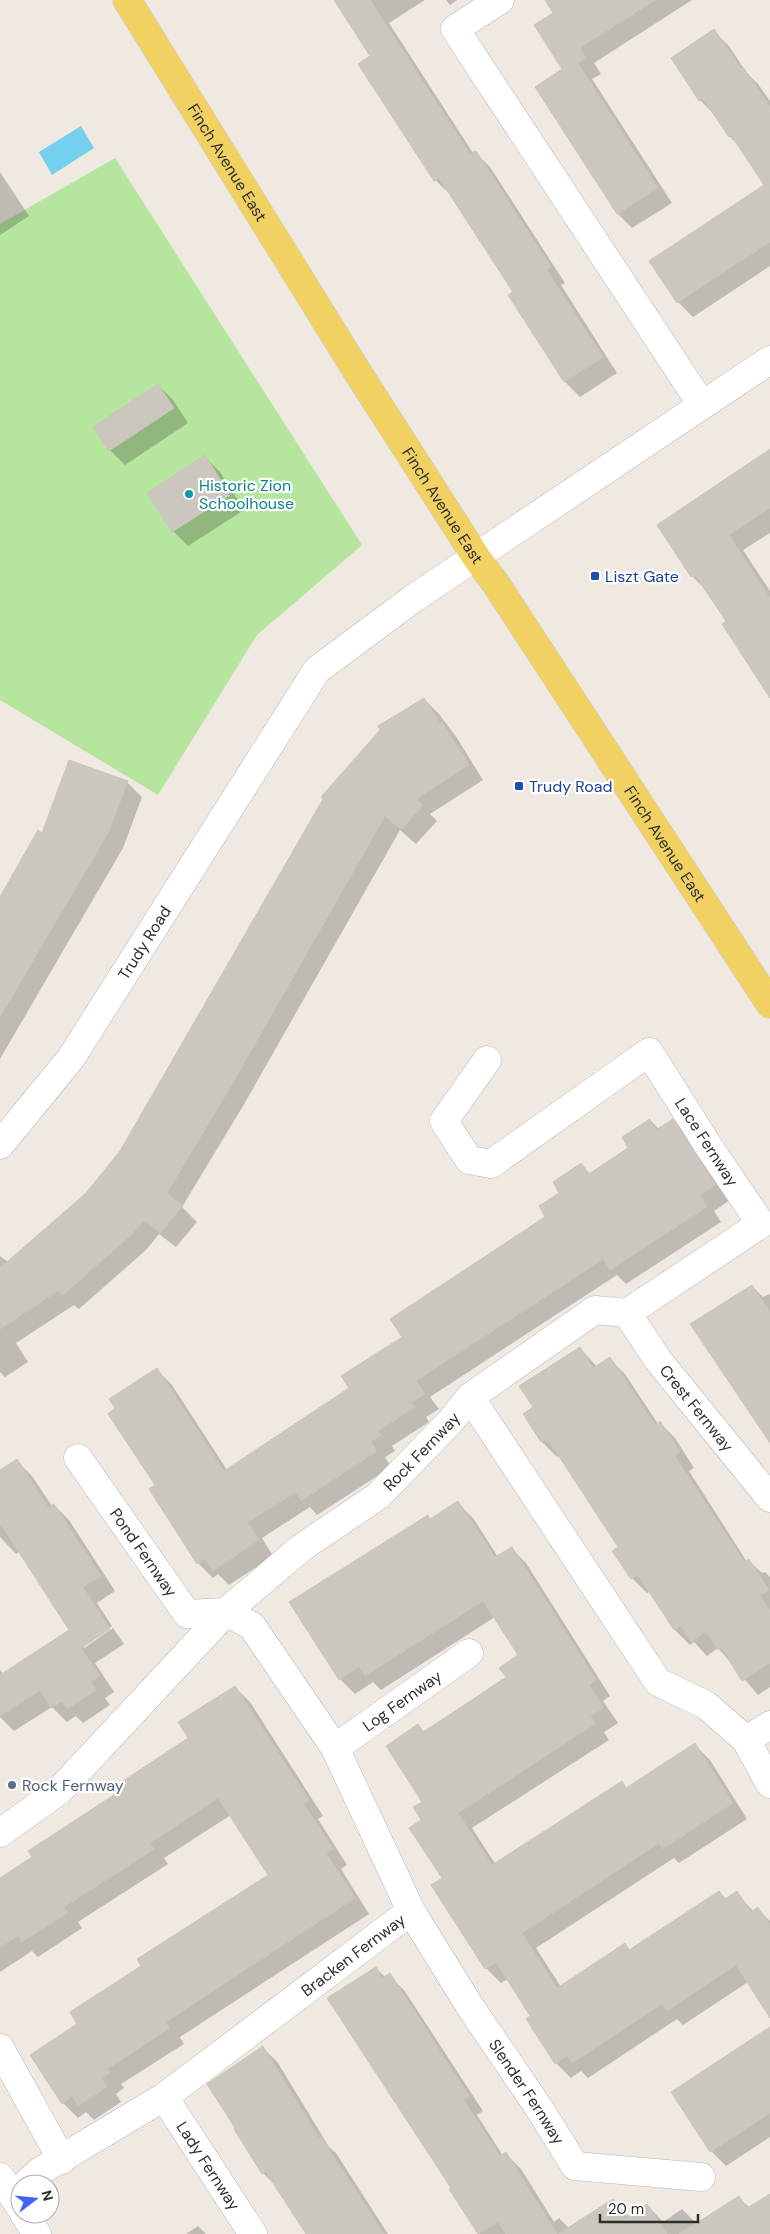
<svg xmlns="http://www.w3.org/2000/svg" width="770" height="2234" font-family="'DM Sans',sans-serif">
  <rect width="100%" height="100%" fill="#efe9e1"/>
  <!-- green -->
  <path fill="#b6e59e" d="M 115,158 L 362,545 L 257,635 L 158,795 L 0,700 L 0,224 Z"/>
  <!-- water -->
  <path fill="#75cff0" d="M 81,126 L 94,148 L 52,175 L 39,152 Z"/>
  <!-- shadow -->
  <path fill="#0003" d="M 335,0 L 425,0 L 389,23 L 473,153 L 475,152 L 490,167 L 565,283 L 561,285 L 617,373 L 580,397 L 565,382 L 510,296 L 514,292 L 451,195 L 435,180 L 372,57 Z
    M 446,0 L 457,0 L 450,5 Z
    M 565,0 L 692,0 L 594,63 L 601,74 L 592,79 L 672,203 L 632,228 L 617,213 L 564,69 L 555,13 Z
    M 714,31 L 729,46 L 746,72 L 758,84 L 770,101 L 770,266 L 693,317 L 678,302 L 766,186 L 741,148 L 730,137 L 715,115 L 700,100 Z
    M 0,172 L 29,216 L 0,235 Z
    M 158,385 L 173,400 L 188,423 L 125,465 L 110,450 Z
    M 770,451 L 770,533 L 743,550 L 770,591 L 770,695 L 728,622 L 707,591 L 692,576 Z
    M 205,457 L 220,472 L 244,510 L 188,546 L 173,531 L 148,494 Z
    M 424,699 L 439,714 L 457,738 L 483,780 L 430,814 L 437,821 L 416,844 L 400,830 L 243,1106 L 182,1207 L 197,1222 L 176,1247 L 159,1234 L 146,1250 L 79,1309 L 74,1305 L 16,1343 L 28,1362 L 5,1377 L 0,1372 L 0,1256 L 8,1262 L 86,1194 L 121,1152 Z
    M 127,782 L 142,797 L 123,848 L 0,1059 L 0,902 L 43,835 Z
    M 650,1120 L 659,1129 L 673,1120 L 688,1135 L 730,1200 L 714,1211 L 721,1222 L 626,1284 L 617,1275 L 430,1397 L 439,1409 L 426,1417 L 429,1422 L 392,1446 L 395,1451 L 385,1457 L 391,1467 L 317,1515 L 310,1507 L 262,1538 L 273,1556 L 229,1585 L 218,1574 L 213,1578 L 198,1563 L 157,1485 L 157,1370 L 172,1385 L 227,1470 L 351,1389 L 404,1337 L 547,1217 L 581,1165 L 590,1174 L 630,1148 Z
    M 752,1286 L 763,1297 L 769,1294 L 770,1295 L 770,1441 Z
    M 580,1348 L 597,1367 L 610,1359 L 625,1374 L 658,1424 L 660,1423 L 675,1438 L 694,1468 L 689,1471 L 747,1562 L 749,1561 L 762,1573 L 765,1572 L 770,1577 L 770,1687 L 758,1695 L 718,1648 L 707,1656 L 694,1642 L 690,1645 L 675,1630 L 651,1591 L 647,1593 L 632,1578 L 614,1551 L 620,1547 L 560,1455 L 557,1457 L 542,1442 L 525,1414 L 535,1408 Z
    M 17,1461 L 32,1476 L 52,1506 L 54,1505 L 69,1520 L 115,1591 L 97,1603 L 112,1626 L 84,1644 L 84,1648 L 113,1628 L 124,1644 L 95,1663 L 114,1692 L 105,1698 L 110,1705 L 83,1723 L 76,1716 L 67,1722 L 52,1707 L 14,1731 L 0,1717 L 0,1670 L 3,1674 L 71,1630 L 20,1551 L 16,1554 L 0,1537 L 0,1472 Z
    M 458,1503 L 473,1518 L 498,1557 L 511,1548 L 526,1563 L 610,1696 L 603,1701 L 618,1723 L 604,1732 L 609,1740 L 472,1828 L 496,1865 L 622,1783 L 627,1788 L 695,1745 L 710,1760 L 747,1819 L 679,1863 L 674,1858 L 536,1948 L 561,1987 L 625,1945 L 630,1950 L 719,1892 L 726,1899 L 737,1893 L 754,1912 L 758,1909 L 770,1921 L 770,2016 L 748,1982 L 683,2025 L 677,2019 L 588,2078 L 581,2071 L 571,2078 L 556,2063 L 532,2017 L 508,1979 L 501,1983 L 486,1968 L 443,1878 L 423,1821 L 424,1802 L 418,1726 L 425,1733 L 507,1678 L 520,1656 L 495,1617 L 381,1690 L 373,1682 L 355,1694 L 340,1679 L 428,1516 L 431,1520 Z
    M 235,1687 L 250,1702 L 323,1816 L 318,1819 L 347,1865 L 341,1869 L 369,1914 L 180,2037 L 184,2044 L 121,2084 L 124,2088 L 116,2094 L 121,2102 L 94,2120 L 86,2112 L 78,2118 L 63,2103 L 79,2025 L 270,1875 L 231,1815 L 164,1858 L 168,1864 L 78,1922 L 82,1928 L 38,1957 L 32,1951 L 0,1972 L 0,1879 L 33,1858 L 190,1739 Z
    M 376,1968 L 385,1977 L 389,1975 L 404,1990 L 483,2111 L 477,2115 L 503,2156 L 506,2154 L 521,2169 L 554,2222 L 559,2218 L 569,2228 L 613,2201 L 629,2217 L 647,2205 L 663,2222 L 682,2209 L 697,2224 L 739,2198 L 750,2208 L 770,2195 L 770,2234 L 480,2234 L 451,2189 L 453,2188 Z
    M 770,2029 L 770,2137 L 726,2166 L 711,2151 Z
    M 263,2048 L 278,2063 L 329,2147 L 336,2153 L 388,2234 L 307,2234 L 278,2188 L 263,2173 Z
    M 198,2226 L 206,2234 L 186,2234 Z"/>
  <!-- building -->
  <path fill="#cbc7bf" stroke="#cbc5ba" d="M 334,0 L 370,0 L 470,154 L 476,151 L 551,267 L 547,270 L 603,357 L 564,382 L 508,295 L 513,292 L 439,178 L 434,181 L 358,64 L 370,56 Z
    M 545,0 L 655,0 L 580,48 L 586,58 L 578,63 L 658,188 L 617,214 L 535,87 L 562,69 L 534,25 L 553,13 Z
    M 714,29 L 741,69 L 743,67 L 770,107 L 770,242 L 677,303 L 649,261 L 764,185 L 731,135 L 729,137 L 703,99 L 699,101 L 671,58 Z
    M 158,384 L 174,408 L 109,451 L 93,427 Z
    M 770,449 L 770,508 L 729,535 L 770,598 L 770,698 L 722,624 L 726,621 L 695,575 L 691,577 L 657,525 Z
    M 205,455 L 230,495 L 172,532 L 147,493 Z
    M 424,698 L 440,723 L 442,722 L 469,765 L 416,799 L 423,805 L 401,830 L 385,816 L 228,1091 L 167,1193 L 183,1206 L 160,1233 L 144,1220 L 131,1235 L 63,1295 L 59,1290 L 0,1329 L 0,1268 L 86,1193 L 120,1151 L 323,799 L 321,797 L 380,730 L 378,726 Z
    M 69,760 L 128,781 L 108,833 L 0,1017 L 0,897 L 38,830 L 42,833 Z
    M 650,1119 L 656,1130 L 673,1119 L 716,1185 L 700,1195 L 707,1207 L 610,1270 L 603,1259 L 416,1381 L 425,1394 L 412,1402 L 415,1407 L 378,1431 L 381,1435 L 371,1442 L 377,1451 L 301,1501 L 296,1492 L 248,1522 L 259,1540 L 213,1571 L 205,1559 L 197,1564 L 149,1489 L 155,1485 L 108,1414 L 115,1408 L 109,1399 L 157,1368 L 224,1471 L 349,1388 L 341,1376 L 402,1337 L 390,1319 L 545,1217 L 539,1206 L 559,1193 L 553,1182 L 581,1163 L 589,1174 L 628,1148 L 622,1137 Z
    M 752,1285 L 770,1311 L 770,1443 L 690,1324 Z
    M 580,1347 L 593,1368 L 610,1357 L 655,1425 L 660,1421 L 680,1452 L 675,1456 L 744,1562 L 749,1559 L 769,1590 L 760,1595 L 770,1611 L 770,1663 L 742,1681 L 721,1647 L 718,1650 L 706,1632 L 691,1642 L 681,1626 L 674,1630 L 638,1575 L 631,1579 L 612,1551 L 618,1547 L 549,1441 L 546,1442 L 545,1440 L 541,1442 L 523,1414 L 533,1407 L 519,1386 Z
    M 17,1459 L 48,1507 L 54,1504 L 101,1576 L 83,1587 L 110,1629 L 81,1648 L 100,1676 L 91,1682 L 96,1690 L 67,1709 L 62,1701 L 51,1708 L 40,1690 L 0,1716 L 0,1675 L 69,1630 L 0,1523 L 0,1470 Z
    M 458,1501 L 495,1557 L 512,1547 L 596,1680 L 589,1685 L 604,1708 L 590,1716 L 595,1724 L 458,1813 L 492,1865 L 622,1781 L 626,1788 L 695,1743 L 733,1803 L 663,1849 L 659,1843 L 522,1933 L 557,1988 L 625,1943 L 629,1950 L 719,1891 L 725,1899 L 737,1891 L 751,1912 L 758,1907 L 770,1925 L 770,2018 L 736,1965 L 667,2011 L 662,2004 L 572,2063 L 567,2056 L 555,2064 L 526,2019 L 530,2016 L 496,1962 L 485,1969 L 431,1885 L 442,1878 L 409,1828 L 421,1820 L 413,1807 L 422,1802 L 386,1746 L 418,1724 L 423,1732 L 478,1696 L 506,1677 L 499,1668 L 518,1655 L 483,1601 L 365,1676 L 359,1666 L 339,1680 L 289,1602 L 428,1515 L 430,1519 Z
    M 235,1686 L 309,1800 L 304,1804 L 333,1849 L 326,1853 L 355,1898 L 166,2022 L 170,2028 L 107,2069 L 110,2073 L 102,2078 L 107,2087 L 78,2106 L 72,2096 L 62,2104 L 30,2055 L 77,2024 L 70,2012 L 141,1966 L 137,1959 L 268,1875 L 218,1798 L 150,1843 L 154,1849 L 64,1907 L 68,1913 L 22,1942 L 18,1936 L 0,1947 L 0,1878 L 32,1857 L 28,1851 L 117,1793 L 114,1787 L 188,1738 L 178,1722 Z
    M 376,1967 L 382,1978 L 390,1973 L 469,2096 L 463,2099 L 500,2156 L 506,2152 L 557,2234 L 506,2234 L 498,2222 L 478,2234 L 449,2189 L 451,2188 L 327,1998 Z
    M 770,2027 L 770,2113 L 710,2152 L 671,2092 Z
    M 263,2046 L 319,2138 L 321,2137 L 384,2234 L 306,2234 L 266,2172 L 262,2174 L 234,2129 L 235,2128 L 207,2084 Z
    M 770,2194 L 770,2234 L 679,2234 L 739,2196 L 747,2208 Z
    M 613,2199 L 625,2218 L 647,2204 L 667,2234 L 558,2234 Z"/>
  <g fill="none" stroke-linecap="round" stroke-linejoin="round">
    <defs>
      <g id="minor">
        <path d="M 500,0 L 455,29 L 702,405"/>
        <path id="s1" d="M 0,1145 L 71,1058 L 317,670 L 414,598 L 770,360"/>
        <path id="s2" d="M 627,1313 L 658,1360 L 770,1498"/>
        <path d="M 470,1397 L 658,1682 L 706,1705 L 746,1740 L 770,1784"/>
        <path id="s3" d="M 78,1458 L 187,1614 L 226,1612 L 252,1626 L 335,1748 L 411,1911 L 471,2008 L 539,2108 L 575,2166 L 701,2177"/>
        <path d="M 746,1740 L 770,1725"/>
        <path id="s4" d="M 335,1748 L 469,1653"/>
        <path id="s5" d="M 0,1833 L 60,1790 L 226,1612 L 301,1548 L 378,1496 L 450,1422 L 470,1397 L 595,1310 L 627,1313 L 761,1224 L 709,1147 L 649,1052 L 491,1164 L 469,1160 L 444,1121 L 487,1060"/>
        <path d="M 0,2048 L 62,2160"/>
        <path id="s6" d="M 164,2097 L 253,2234"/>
        <path d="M 0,2177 L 20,2207"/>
        <path id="s7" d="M 26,2184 L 39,2172 L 164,2097 L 411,1911"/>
        <path d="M 24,2214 L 37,2234"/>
      </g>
      <g id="major">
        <path id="s8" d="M 127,0 L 360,376 L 476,557 L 496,584 L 770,1004"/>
      </g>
    </defs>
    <!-- minor casing -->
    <use href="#minor" stroke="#b4b7c1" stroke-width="29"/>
    <!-- major casing -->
    <use href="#major" stroke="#c9c9c9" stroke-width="29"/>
    <!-- minor -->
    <use href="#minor" stroke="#fff" stroke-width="28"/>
    <!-- major -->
    <use href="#major" stroke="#f2d163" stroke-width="28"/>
  </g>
  <!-- markers -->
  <circle fill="#0f9aa8" stroke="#fff" stroke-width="2" cx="189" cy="494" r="5"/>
  <g fill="#1a4fb4" stroke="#fff" stroke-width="2">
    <rect x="590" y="571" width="10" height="10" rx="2.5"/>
    <rect x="514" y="781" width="10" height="10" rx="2.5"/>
  </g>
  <circle fill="#5c6f8a" stroke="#fff" stroke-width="2" cx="12" cy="1785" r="5"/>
  <g text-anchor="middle" stroke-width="4.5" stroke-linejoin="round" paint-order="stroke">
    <!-- street labels -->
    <g font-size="16" fill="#2e2e2e" stroke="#fff">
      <text dy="6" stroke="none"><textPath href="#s8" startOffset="191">Finch Avenue East</textPath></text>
      <text dy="6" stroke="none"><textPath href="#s8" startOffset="596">Finch Avenue East</textPath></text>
      <text dy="6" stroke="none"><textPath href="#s8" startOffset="1001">Finch Avenue East</textPath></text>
      <text dy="6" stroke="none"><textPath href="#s1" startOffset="249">Trudy Road</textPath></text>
      <text transform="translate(707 1142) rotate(57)" y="6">Lace Fernway</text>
      <text dy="6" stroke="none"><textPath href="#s2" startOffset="118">Crest Fernway</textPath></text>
      <text dy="6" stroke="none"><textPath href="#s5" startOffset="571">Rock Fernway</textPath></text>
      <text dy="6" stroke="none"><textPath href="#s3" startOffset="115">Pond Fernway</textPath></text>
      <text dy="6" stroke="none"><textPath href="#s4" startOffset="82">Log Fernway</textPath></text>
      <text dy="6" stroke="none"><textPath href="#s7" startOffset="400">Bracken Fernway</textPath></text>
      <text dy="6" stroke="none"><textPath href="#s3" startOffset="801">Slender Fernway</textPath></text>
      <text dy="6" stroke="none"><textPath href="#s6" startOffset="82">Lady Fernway</textPath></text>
    </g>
    <!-- culture labels -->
    <g font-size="16" fill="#0d838f" stroke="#fff" text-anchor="start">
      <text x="199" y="491">Historic Zion<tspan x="199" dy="18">Schoolhouse</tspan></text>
    </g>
    <!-- transit labels -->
    <g font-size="16" fill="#164399" stroke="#fff" text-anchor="start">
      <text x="605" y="582">Liszt Gate</text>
      <text x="529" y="792">Trudy Road</text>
    </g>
    <!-- service labels -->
    <g font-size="16" fill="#4e5e75" stroke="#fff" text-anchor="start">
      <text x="22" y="1791">Rock Fernway</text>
    </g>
  </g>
  <!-- north arrow -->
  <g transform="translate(35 2199) rotate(74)"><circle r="24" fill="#ffffff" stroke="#ababab"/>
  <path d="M0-4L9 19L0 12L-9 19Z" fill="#4264fb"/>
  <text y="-8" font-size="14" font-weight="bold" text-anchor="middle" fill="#2e2e2e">N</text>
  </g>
  <!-- scale -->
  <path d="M600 2214v8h98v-8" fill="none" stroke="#2e2e2e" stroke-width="2.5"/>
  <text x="608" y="2214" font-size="15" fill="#2e2e2e" stroke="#ffffff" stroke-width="4" paint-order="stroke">20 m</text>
</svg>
